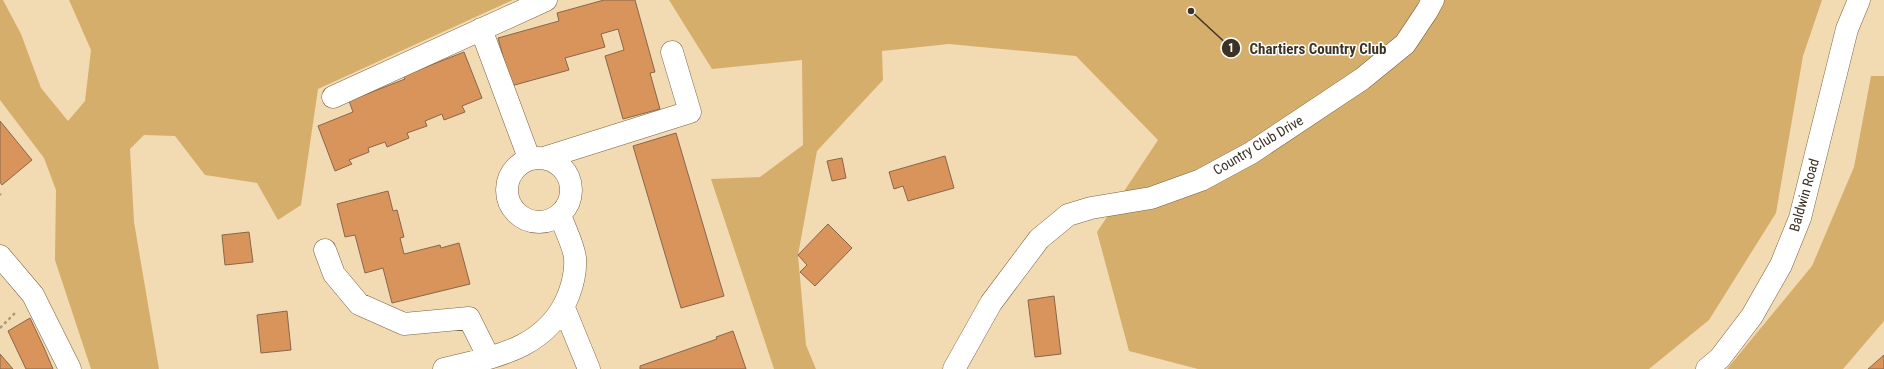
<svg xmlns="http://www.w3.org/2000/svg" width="1884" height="369" font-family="'Roboto Condensed',sans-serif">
  <rect width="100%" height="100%" fill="#f2dab3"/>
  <!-- green -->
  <path fill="#d6ae6b" d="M 0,0 L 3,0 L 21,34 L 41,88 L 68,121 L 85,101 L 91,50 L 69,0 L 513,0 L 318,89 L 301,205 L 278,220 L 257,183 L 205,175 L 175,136 L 144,135 L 130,149 L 134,222 L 159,369 L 91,369 L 55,260 L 56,190 L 44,158 L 0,100 Z
    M 669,0 L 1822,0 L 1803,56 L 1776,213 L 1709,320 L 1649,369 L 1198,369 L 1129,351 L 1097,232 L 1158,140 L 1076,56 L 949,44 L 882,51 L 883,80 L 817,151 L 798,255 L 806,345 L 816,369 L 774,369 L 711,179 L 760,177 L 803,145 L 802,60 L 712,69 Z
    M 1871,76 L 1884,76 L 1884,321 L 1843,369 L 1727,369 L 1812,266 L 1854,167 Z"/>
  <!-- building -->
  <path fill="#d9945b" stroke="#88664c" d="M 604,0 L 635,0 L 655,72 L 650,73 L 660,109 L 623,119 L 605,56 L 624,50 L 618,29 L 601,34 L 605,47 L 565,58 L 569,70 L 511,86 L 498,38 L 559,21 L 557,13 Z
    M 464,52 L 482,98 L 462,106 L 465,112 L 444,120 L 442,114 L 425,121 L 427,126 L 407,133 L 409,138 L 387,147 L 385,142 L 368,148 L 369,152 L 349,160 L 352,164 L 335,171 L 318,126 L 353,112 L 349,101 L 405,79 L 403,76 Z
    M 0,121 L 32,160 L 2,185 L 0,182 Z
    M 676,133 L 724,296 L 681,308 L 633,146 Z
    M 945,156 L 954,188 L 908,201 L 903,186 L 894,189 L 889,172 Z
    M 842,158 L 846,178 L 832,181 L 827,161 Z
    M 388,191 L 393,211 L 397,210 L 404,237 L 400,238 L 404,254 L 440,245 L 441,248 L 459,243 L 470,284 L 392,303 L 383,268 L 365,273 L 355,235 L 345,237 L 337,204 Z
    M 828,224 L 852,248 L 815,286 L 800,272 L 807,265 L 798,255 Z
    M 249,232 L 253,262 L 225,265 L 222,235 Z
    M 1054,296 L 1061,354 L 1035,357 L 1028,300 Z
    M 287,311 L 291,350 L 261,353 L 257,315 Z
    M 30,318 L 45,350 L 53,369 L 26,369 L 8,331 Z
    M 733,331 L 746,369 L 640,369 L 640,366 L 717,339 L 716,337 Z
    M 0,354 L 13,369 L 0,369 Z
    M 1884,355 L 1884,369 L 1868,369 Z"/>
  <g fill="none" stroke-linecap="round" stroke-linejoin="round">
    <defs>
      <path id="minor" d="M 481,29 L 529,158
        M 333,97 L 546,0
        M507 190a32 32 0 1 1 64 0a32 32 0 1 1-64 0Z
        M 544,158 L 690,112 L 672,52
        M 325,250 L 334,274 L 359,304 L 404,324 L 469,318 L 489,358
        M 0,256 L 33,295 L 70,369
        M 564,308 L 589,369
        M 444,369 C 494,357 548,349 569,294 C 573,283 576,271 575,258 C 574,246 564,227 560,215
        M 954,369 L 991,303 L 1039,239 L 1068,215 L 1091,208 L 1151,198 L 1201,180 L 1251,153 L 1362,79 L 1405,44 L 1427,11 L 1433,0
        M 1707,369 L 1720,358 L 1752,316 L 1781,265 L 1800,218 L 1847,29 L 1859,0"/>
    </defs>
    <!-- minor casing -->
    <use href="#minor" stroke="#796340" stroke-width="23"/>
    <!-- path -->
    <path stroke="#ad9a7c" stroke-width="2.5" stroke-dasharray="3 3" stroke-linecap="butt" d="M 0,194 L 1,195
      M 0,328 L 15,313"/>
    <!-- minor -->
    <use href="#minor" stroke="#fff" stroke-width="22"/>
  </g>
  <g text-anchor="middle" stroke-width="3" stroke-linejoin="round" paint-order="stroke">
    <!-- street labels -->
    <g font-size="14" fill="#3d3324" stroke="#fff">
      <text transform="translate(1258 145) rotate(-31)" y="5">Country Club Drive</text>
      <text transform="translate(1804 195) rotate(-74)" y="5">Baldwin Road</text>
    </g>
  </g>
  <!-- callouts -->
  <path fill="none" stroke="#3d3324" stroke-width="1.5" d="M1191 11L1231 48"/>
  <g fill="#3d3324" stroke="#fff" stroke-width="1.5">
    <circle cx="1191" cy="11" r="4"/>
    <circle cx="1231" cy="48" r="10"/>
  </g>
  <g font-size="12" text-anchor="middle" font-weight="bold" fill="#fff">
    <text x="1231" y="52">1</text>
  </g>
  <g font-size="15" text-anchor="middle" font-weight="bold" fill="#3d3324" stroke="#fff" stroke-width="3" stroke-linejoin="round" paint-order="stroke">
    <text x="1318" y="54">Chartiers Country Club</text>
  </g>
</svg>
